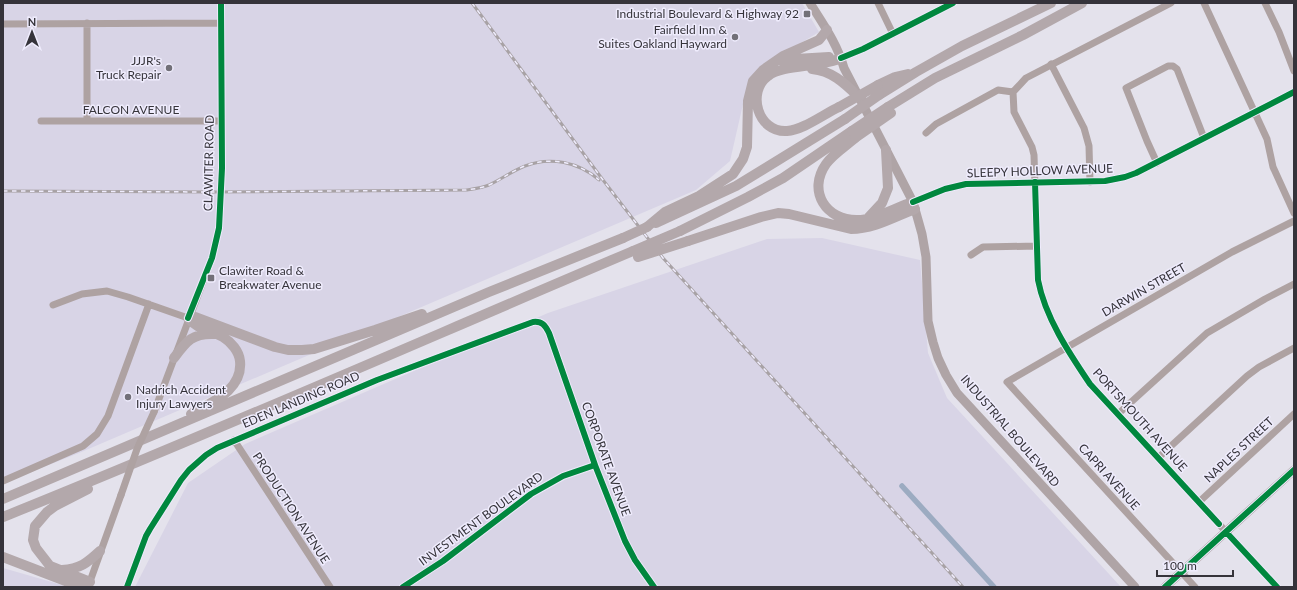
<svg xmlns="http://www.w3.org/2000/svg" width="1297" height="590" font-family="Lato,sans-serif">
  <rect width="100%" height="100%" fill="#e4e2ec"/>
  <!-- built -->
  <path fill="#d8d4e6" d="M 3,3 L 802,3 L 819,32 L 761,67 L 746,91 L 730,161 L 696,190 L 79,453 L 3,483 Z
    M 822,238 L 920,260 L 928,353 L 947,398 L 1121,587 L 135,587 L 188,483 L 245,444 L 548,313 L 767,239 Z
    M 3,568 L 69,587 L 3,587 Z"/>
  <g fill="none" stroke-linecap="round" stroke-linejoin="round">
    <!-- canal -->
    <path stroke="#9cabc1" stroke-width="5.5" d="M 902,486 L 994,587"/>
    <!-- minor -->
    <path stroke="#aea2a2" stroke-width="7" d="M 878,3 L 893,34
      M 1204,3 L 1267,139 L 1273,167 L 1294,213
      M 1265,3 L 1279,32 L 1294,71
      M 87,23 L 87,121
      M 3,24 L 220,23
      M 841,58 L 863,49 L 953,3
      M 1051,64 L 1084,128 L 1089,146 L 1090,182
      M 1013,92 L 1014,112 L 1032,147 L 1034,155 L 1038,280 C 1045,317 1069,353 1090,384 L 1277,587
      M 1013,92 L 1026,78 L 1171,3
      M 41,121 L 221,121
      M 926,133 L 936,124 L 998,90 L 1013,92
      M 1157,163 L 1147,141 L 1126,88 L 1168,66 L 1173,66 L 1177,69 L 1204,138
      M 913,202 L 945,189 L 966,184 L 1105,181 L 1125,177 L 1136,173 L 1294,92
      M 971,255 L 983,247 L 1037,246
      M 53,305 L 82,294 L 107,291 L 128,297 L 188,318
      M 154,412 L 212,258 L 219,228 L 222,168 L 221,3
      M 1118,414 L 1207,333 L 1265,299 L 1294,284
      M 234,440 L 330,587
      M 1158,458 L 1247,376 L 1259,367 L 1294,348
      M 3,481 L 83,446 L 97,434 L 108,416 L 149,304
      M 1199,502 L 1294,414
      M 88,587 L 121,495
      M 127,587 L 146,536 L 150,529 L 181,480 L 189,470 L 206,455 L 217,448 L 377,380 L 533,322 C 542,321 545,325 549,333 L 595,465 L 625,541 L 635,560 L 654,587
      M 403,587 L 443,561 L 531,494 L 563,476 L 595,465
      M 1195,587 L 1007,382 L 1232,252 L 1294,221"/>
    <!-- major -->
    <path stroke="#afa4a6" stroke-width="9" d="M 810,3 C 823,24 837,43 844,68 L 913,202 L 922,234 L 926,257 L 928,321 L 933,342 L 938,358 L 946,375 L 957,393 L 969,406 L 1135,587
      M 1165,587 L 1294,470"/>
    <!-- highway -->
    <path stroke="#b3a8ab" stroke-width="10" d="M 779,60 L 829,57
      M 812,69 C 834,71 847,86 862,100
      M 878,85 L 895,77 L 908,74
      M 879,95 L 916,72 L 962,46 L 1051,3
      M 839,107 C 824,114 803,130 787,131 C 758,133 746,92 768,76 C 783,64 820,68 841,58
      M 888,107 L 935,78 L 1023,35 L 1082,3
      M 855,138 C 846,146 833,154 826,164 C 807,191 826,221 858,220 C 875,220 896,207 913,202
      M 869,217 L 882,203 L 888,188 L 886,150
      M 656,223 L 736,186 L 845,119
      M 647,227 L 665,212 L 699,196 L 733,174 L 743,159 L 747,147 L 748,101 L 753,81 L 763,70 L 783,56 L 819,40 L 827,30
      M 680,231 L 748,197 L 783,178 L 852,131
      M 688,241 L 761,217 L 778,213 L 789,214 L 851,229 C 874,229 894,217 915,209
      M 188,318 L 195,317 L 275,347 L 288,350 L 302,350 L 314,349 L 375,330 L 422,314
      M 188,318 C 198,330 210,329 223,337 C 231,342 239,351 240,361 C 243,390 212,402 191,414
      M 174,358 C 186,342 192,333 214,334
      M 88,489 L 55,506 L 47,512 L 35,526 L 33,540 L 36,548 L 50,566 L 90,582
      M 3,499 L 489,292 L 623,238
      M 3,517 C 215,432 423,340 633,251
      M 3,557 L 81,587
      M 62,570 C 80,569 87,563 100,551"/>
    <defs>
      <path id="rail" d="M 472,3 L 603,180 L 663,258 L 963,587
        M 3,191 L 213,192 L 466,190 C 473,189 482,188 489,185 C 502,179 512,171 525,166 C 550,156 579,162 599,180"/>
    </defs>
    <!-- rail casing -->
    <use href="#rail" stroke="#a8a2a5" stroke-width="3"/>
    <!-- rail -->
    <use href="#rail" stroke="#efecfd" stroke-width="1.5" stroke-dasharray="4.5" stroke-linecap="butt"/>
    <!-- minor-bridge -->
    <path stroke="#aea2a2" stroke-width="7" d="M 121,495 L 137,449 L 154,412"/>
    <!-- highway-bridge -->
    <path stroke="#b3a8ab" stroke-width="10" d="M 839,107 L 878,85
      M 845,119 L 879,95
      M 852,131 L 888,107
      M 855,138 L 891,113
      M 623,238 L 647,227
      M 633,251 L 680,231
      M 638,257 L 688,241"/>
    <defs>
      <path id="cycleway" d="M 841,58 L 863,49 L 953,3
        M 1035,182 L 1038,280 C 1045,317 1069,353 1090,384 L 1219,524
        M 913,202 L 945,189 L 966,184 L 1105,181 L 1125,177 L 1136,173 L 1294,92
        M 188,318 L 212,258 L 219,228 L 222,168 L 221,3
        M 1226,532 L 1277,587
        M 127,587 L 146,536 L 150,529 L 181,480 L 189,470 L 206,455 L 217,448 L 377,380 L 533,322 C 542,321 545,325 549,333 L 595,465 L 625,541 L 635,560 L 654,587
        M 403,587 L 443,561 L 531,494 L 563,476 L 595,465
        M 1165,587 L 1294,470"/>
    </defs>
    <!-- cycleway casing -->
    <use href="#cycleway" stroke="#efecfd" stroke-width="8"/>
    <!-- cycleway -->
    <use href="#cycleway" stroke="#00873e" stroke-width="6"/>
  </g>
  <!-- markers -->
  <g fill="#727078" stroke="#efecfd" stroke-width="1.5">
    <rect x="803" y="10" width="8" height="8" rx="2"/>
    <circle cx="735" cy="37" r="4"/>
    <circle cx="169" cy="68" r="4"/>
    <rect x="207" y="274" width="8" height="8" rx="2"/>
    <circle cx="128" cy="397" r="4"/>
  </g>
  <g text-anchor="middle" stroke-width="3" stroke-linejoin="round" paint-order="stroke">
    <!-- poi labels -->
    <g font-size="12" fill="#35333a" stroke="#efecfd" text-anchor="end">
      <text x="799" y="18">Industrial Boulevard &amp; Highway 92</text>
      <text x="727" y="34">Fairfield Inn &amp;<tspan x="727" dy="14">Suites Oakland Hayward</tspan></text>
      <text x="161" y="65">JJJR's<tspan x="161" dy="14">Truck Repair</tspan></text>
      <text x="219" y="275" text-anchor="start">Clawiter Road &amp;<tspan x="219" dy="14">Breakwater Avenue</tspan></text>
      <text x="136" y="394" text-anchor="start">Nadrich Accident<tspan x="136" dy="14">Injury Lawyers</tspan></text>
    </g>
    <!-- street labels -->
    <g font-size="12" fill="#35333a" stroke="#efecfd">
      <text x="131" y="114">FALCON AVENUE</text>
      <text transform="translate(209 163) rotate(-89)" y="4">CLAWITER ROAD</text>
      <text transform="translate(1040 171) rotate(-2)" y="4">SLEEPY HOLLOW AVENUE</text>
      <text transform="translate(1144 290) rotate(-30)" y="4">DARWIN STREET</text>
      <text transform="translate(301 400) rotate(-23)" y="4">EDEN LANDING ROAD</text>
      <text transform="translate(1140 420) rotate(48)" y="4">PORTSMOUTH AVENUE</text>
      <text transform="translate(1010 431) rotate(49)" y="4">INDUSTRIAL BOULEVARD</text>
      <text transform="translate(1239 450) rotate(-43)" y="4">NAPLES STREET</text>
      <text transform="translate(606 459) rotate(70)" y="4">CORPORATE AVENUE</text>
      <text transform="translate(1109 477) rotate(48)" y="4">CAPRI AVENUE</text>
      <text transform="translate(291 508) rotate(57)" y="4">PRODUCTION AVENUE</text>
      <text transform="translate(481 519) rotate(-36)" y="4">INVESTMENT BOULEVARD</text>
    </g>
  </g>
  <!-- border -->
  <rect width="1297" height="590" fill="none" stroke="#35333a" stroke-width="8"/>
  <!-- north arrow -->
  <g transform="translate(32 32)" stroke="#efecfd" stroke-width="3" paint-order="stroke">
  <path d="M0-3L7 15L0 10L-7 15Z" fill="#35333a"/>
  <text y="-6" font-size="11" font-weight="bold" text-anchor="middle" fill="#35333a">N</text>
  </g>
  <!-- scale -->
  <path d="M1157 570v6h76v-6" fill="none" stroke="#35333a" stroke-width="2"/>
  <text x="1163" y="570" font-size="12" fill="#35333a" stroke="#efecfd" stroke-width="3" paint-order="stroke">100 m</text>
</svg>
